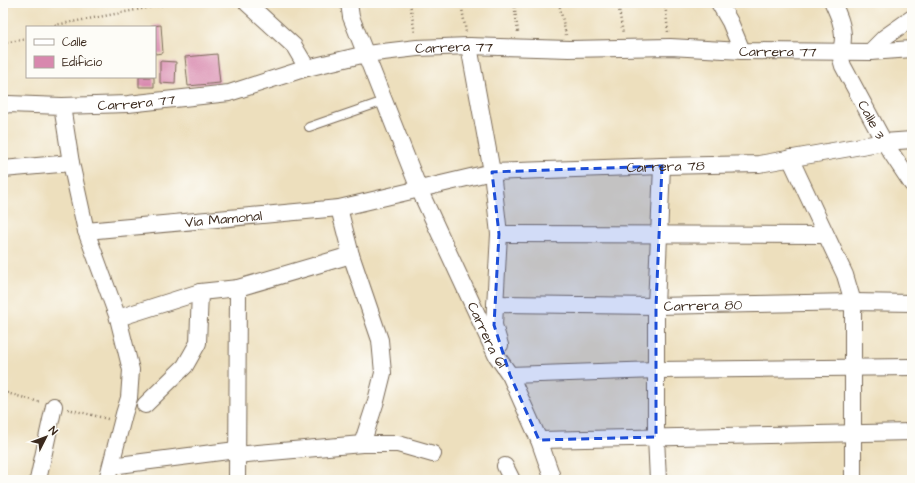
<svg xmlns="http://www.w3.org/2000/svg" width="915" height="483" font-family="'Architects Daughter',sans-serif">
  <rect width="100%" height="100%" fill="#fdfcf7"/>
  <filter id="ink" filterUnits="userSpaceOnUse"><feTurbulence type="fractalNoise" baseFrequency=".025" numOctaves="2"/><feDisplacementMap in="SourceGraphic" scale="8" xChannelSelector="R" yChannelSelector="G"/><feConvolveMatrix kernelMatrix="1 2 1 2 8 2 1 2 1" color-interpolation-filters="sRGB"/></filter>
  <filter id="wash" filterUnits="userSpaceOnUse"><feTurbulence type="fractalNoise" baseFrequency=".012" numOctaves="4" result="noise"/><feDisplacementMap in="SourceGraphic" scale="16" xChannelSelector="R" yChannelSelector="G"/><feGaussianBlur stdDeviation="0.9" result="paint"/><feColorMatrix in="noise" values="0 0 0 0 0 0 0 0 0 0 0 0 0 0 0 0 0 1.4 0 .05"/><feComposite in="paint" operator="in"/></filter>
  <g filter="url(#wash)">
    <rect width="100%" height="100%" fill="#eddfbd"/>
    <g id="blocks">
      <!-- building -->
      <path fill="#d888ae" d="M 161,25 L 163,53 L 155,54 L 155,27 L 151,26 Z
        M 217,54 L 220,83 L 188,86 L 185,57 Z
        M 160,61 L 176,62 L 175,84 L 160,83 Z
        M 139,77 L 154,77 L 154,87 L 139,87 Z"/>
    </g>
  </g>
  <g filter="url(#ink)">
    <use href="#blocks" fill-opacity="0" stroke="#796956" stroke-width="1"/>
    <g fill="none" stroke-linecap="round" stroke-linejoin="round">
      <defs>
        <path id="lane" d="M 309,127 L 384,101"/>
        <g id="street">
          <path d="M 247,3 L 294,46 L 307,68"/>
          <path id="s1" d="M 349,3 L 351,17 L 419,189 L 496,355 L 510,375 L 539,440 L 553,480"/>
          <path d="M 719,3 L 730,22 L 742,51"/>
          <path id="s2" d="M 833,3 C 838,14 843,25 843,37 C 843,50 838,52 843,66 L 884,142 L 912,184"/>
          <path d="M 469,46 L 492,172 L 499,234 L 494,325 L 500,345"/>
          <path d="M 870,52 L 885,37 L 912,18"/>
          <path id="s3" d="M 3,106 L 8,104 L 62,106 L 128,104 L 229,93 L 307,68 L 366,54 L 417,48 L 469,46 L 569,49 L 670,47 L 742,51 L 870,52 L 912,49"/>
          <path d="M 62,106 L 71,163 L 86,231 L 118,318 L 131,370 L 129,398 L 124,414 L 107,480"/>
          <path d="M 790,158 L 845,275 L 853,302 L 853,480"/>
          <path d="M 3,169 L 71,163"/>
          <path d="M 339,208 L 351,255 L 380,340 L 383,373 L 376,401 L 362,444"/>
          <path id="s4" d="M 86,231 L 339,208 L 492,172 L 662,166 L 759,164 L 884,142 L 912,140"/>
          <path d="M 499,234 L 825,235"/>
          <path id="s5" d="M 495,304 L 656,306 L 853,302 L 912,303"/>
          <path d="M 118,318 L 200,292 L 238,288 L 351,255"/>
          <path d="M 510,375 L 657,370 L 912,367"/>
          <path d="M 145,405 L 185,366 L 198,343 L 200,292"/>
          <path d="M 539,440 L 912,432"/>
          <path d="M 236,455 L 362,444 L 398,444 L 433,454"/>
          <path d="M 111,466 L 236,450"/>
          <path d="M 505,466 L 512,480"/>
          <path d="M 38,480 L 54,406"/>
          <path d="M 237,480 L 238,288"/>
          <path d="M 658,480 L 656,437 L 656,306 L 662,166"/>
        </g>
      </defs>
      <!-- lane casing -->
      <use href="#lane" stroke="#796956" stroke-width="10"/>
      <!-- street casing -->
      <use href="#street" stroke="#796956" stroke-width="18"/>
      <!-- path -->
      <path stroke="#796956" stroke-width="2.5" stroke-dasharray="1 3" stroke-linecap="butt" d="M 410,3 L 415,34
        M 461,3 L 466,32
        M 514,3 L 518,32
        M 559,3 L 566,35
        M 618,3 L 623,34
        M 665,3 L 668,32
        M 51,27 L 56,25 L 173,3
        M 3,43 L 27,39
        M 3,392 L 40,402
        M 68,409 L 108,419"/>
      <!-- lane -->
      <use href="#lane" stroke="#fff" stroke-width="8"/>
      <!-- street -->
      <use href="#street" stroke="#fff" stroke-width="16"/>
    </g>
  </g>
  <!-- marked area -->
  <path fill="#1d4ed8" fill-opacity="0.2" stroke="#1d4ed8" stroke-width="3" stroke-dasharray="8 5" stroke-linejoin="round" d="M 662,166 L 656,306 L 656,437 L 539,440 L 510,375 L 494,325 L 499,234 L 492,172 Z"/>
  <g text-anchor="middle" stroke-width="3.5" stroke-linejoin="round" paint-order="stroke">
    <!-- street labels -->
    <g font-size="14" fill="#3b2a1e" stroke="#fdfcf7">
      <text dy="5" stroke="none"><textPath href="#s3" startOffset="458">Carrera 77</textPath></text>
      <text dy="5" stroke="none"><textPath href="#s3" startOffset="782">Carrera 77</textPath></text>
      <text dy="5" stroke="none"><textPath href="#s3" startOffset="134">Carrera 77</textPath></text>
      <text dy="5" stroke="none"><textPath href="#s2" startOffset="126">Calle 3</textPath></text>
      <text dy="5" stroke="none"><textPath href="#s4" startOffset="585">Carrera 78</textPath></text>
      <text dy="5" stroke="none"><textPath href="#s4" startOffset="138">Vía Mamonal</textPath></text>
      <text dy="5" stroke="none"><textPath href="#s5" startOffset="208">Carrera 80</textPath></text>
      <text dy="5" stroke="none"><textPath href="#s1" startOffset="360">Carrera 61</textPath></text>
    </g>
  </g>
  <!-- margin -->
  <rect width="915" height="483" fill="none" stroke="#fdfcf7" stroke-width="16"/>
  <!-- legend -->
  <rect x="26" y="26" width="130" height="52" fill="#fdfcf7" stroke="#afa8a0"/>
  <rect x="34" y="39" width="20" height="6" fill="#ffffff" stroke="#afa8a0"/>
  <text x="62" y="46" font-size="12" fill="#3b2a1e">Calle</text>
  <rect x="34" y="56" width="20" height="12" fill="#d888ae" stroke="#afa8a0"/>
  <text x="62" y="66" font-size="12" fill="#3b2a1e">Edificio</text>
  <!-- north arrow -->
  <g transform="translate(46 437) rotate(48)" stroke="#fdfcf7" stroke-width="3" paint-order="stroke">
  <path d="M0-3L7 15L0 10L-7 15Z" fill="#3b2a1e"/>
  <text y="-6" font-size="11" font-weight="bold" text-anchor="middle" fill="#3b2a1e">N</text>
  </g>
</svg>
